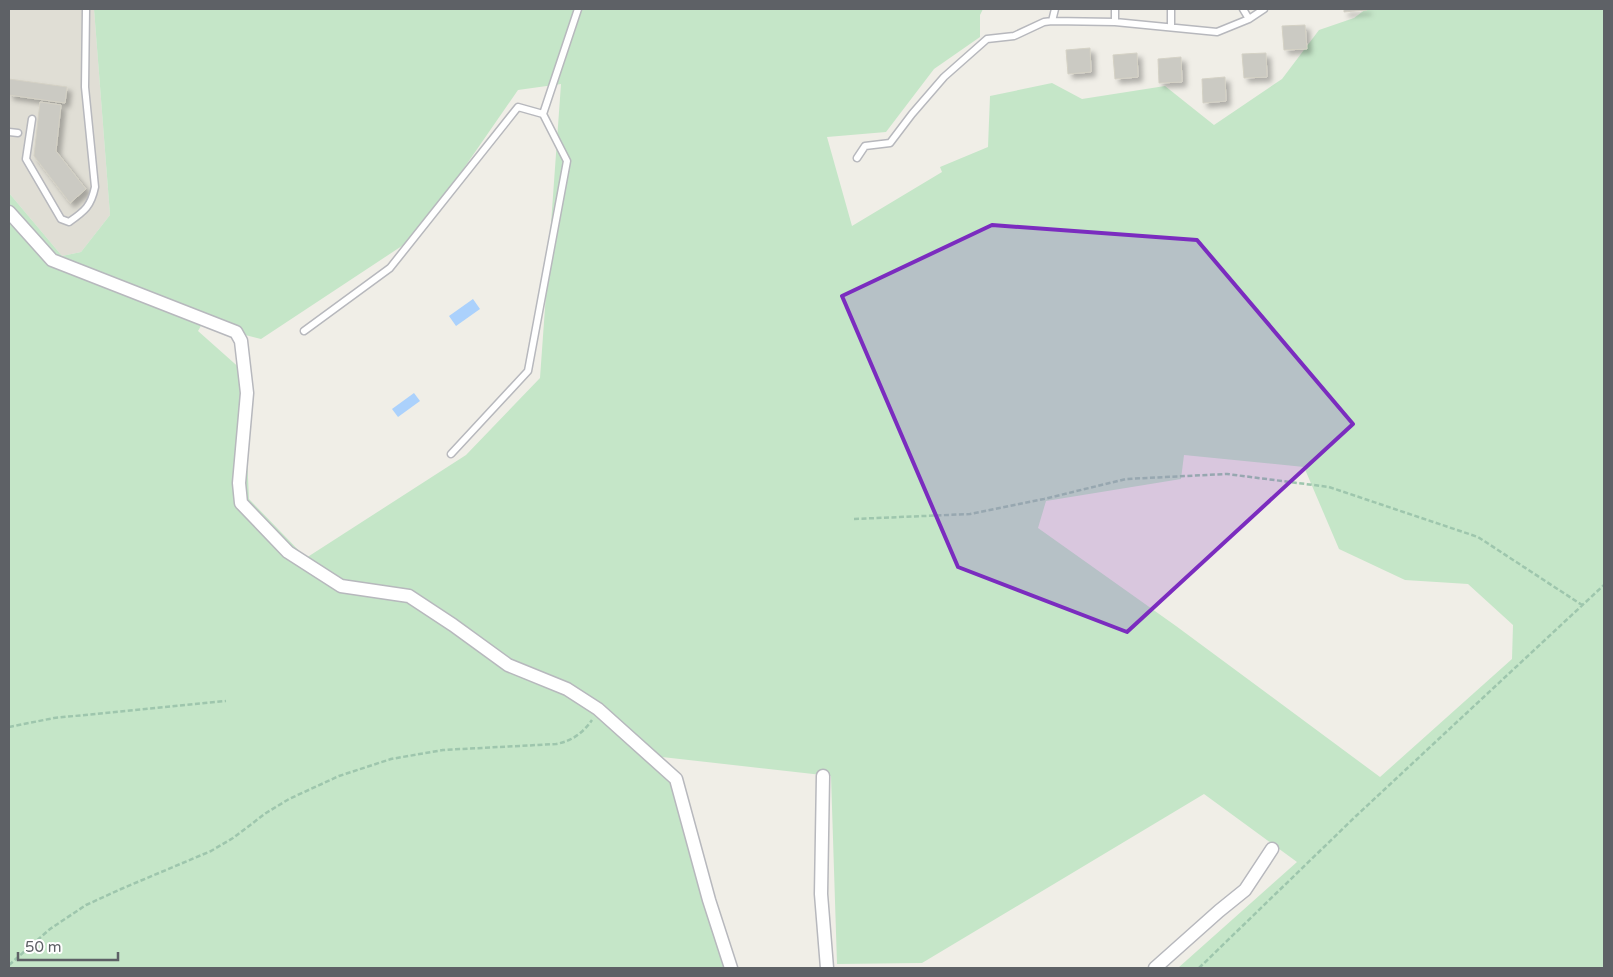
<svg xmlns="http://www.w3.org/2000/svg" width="1613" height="977" font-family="'Varela Round',sans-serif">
  <defs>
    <filter id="shadow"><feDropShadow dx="4.5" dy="4.5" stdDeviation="2.5" flood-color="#0004"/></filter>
  </defs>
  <rect width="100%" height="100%" fill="#f0eee7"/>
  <!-- education -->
  <path fill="#e0ded5" d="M 9,9 L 94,9 L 110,215 L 81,252 L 62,256 L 9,193 Z"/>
  <!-- green -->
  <path fill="#c5e6c8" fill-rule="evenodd" d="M 94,9 L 983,9 L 980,15 L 980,37 L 934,69 L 886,132 L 827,137 L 852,226 L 942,172 L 940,167 L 988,147 L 990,96 L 1052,83 L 1082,99 L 1165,86 L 1214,125 L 1282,79 L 1319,30 L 1354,18 L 1366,9 L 1604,9 L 1604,968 L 1178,968 L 1297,862 L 1204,794 L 922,963 L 837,964 L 831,776 L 662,757 L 737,968 L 9,968 L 9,193 L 62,256 L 81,252 L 110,215 ZM 561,84 L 540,378 L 466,455 L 306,558 L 249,499 L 243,371 L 198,331 L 202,324 L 261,339 L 417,236 L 518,90 ZM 1184,455 L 1304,467 L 1339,549 L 1405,580 L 1468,584 L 1513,625 L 1512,659 L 1380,777 L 1176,626 L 1038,528 L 1046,501 L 1181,479 Z"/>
  <!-- water -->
  <path fill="#abd1fc" d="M 473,299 L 480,309 L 456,326 L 449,316 Z
    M 414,393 L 420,401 L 398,417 L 392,409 Z"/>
  <!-- building -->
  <path fill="#cbcac3" stroke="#d4d1c5" filter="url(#shadow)" d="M 1344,9 L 1367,9 L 1367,10 L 1344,12 Z
    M 1305,25 L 1307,49 L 1284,50 L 1282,26 Z
    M 1090,48 L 1091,72 L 1068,74 L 1066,50 Z
    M 1137,53 L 1138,77 L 1115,79 L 1113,55 Z
    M 1266,53 L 1267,77 L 1244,78 L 1242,54 Z
    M 1181,57 L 1182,82 L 1159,83 L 1158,59 Z
    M 1225,77 L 1226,101 L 1203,103 L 1202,79 Z
    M 9,79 L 67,87 L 65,103 L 9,95 Z
    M 40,102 L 61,105 L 56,151 L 86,189 L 70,203 L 34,156 Z"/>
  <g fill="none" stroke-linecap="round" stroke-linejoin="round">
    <defs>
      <path id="service" d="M 1243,9 L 1249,19
        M 1052,21 L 1055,9
        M 1115,22 L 1115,9
        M 1171,27 L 1171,9
        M 32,119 L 26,159 L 61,219 L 69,222 C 85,211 91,206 95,187 L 85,87 L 86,9
        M 9,132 L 18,133
        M 857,158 L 865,146 L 890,143 L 912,114 L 944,77 L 987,39 L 1014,36 L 1044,22 L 1052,21 L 1115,22 L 1217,32 L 1249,19 L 1264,9
        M 304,331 L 390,268 L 518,107 L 543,114 L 578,9
        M 451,454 L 528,371 L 567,161 L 543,114"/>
      <path id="minor" d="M 9,212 L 52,260 L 236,332 L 241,341 L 247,393 L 239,483 L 241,503 L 288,552 L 341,586 L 409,596 L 453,625 L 508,665 L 567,689 L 598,709 L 676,779 L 709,900 L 731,968
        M 823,776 L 821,894 L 827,968
        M 1155,968 L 1219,911 L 1245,890 L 1272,849"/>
    </defs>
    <!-- service casing -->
    <use href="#service" stroke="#b7b8bd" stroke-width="9"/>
    <!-- minor casing -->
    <use href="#minor" stroke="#b7b8bd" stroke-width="15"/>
    <!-- path -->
    <path stroke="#9ec6ad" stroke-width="2.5" stroke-dasharray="5 2.5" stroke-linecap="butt" d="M 854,519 L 970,514 L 1044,499 L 1126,479 L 1227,474 L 1329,487 L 1478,537 L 1582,605
      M 9,727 L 54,718 L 226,701
      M 9,965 L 50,929 L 86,905 L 121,889 L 211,851 L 233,838 L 266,813 L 289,799 L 339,776 L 391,759 L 443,750 L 556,744 C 572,741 583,733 592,720
      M 1199,968 L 1356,816 L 1604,585"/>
    <!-- service -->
    <use href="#service" stroke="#fff" stroke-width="6"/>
    <!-- minor -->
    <use href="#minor" stroke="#fff" stroke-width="12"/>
  </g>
  <!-- marked area -->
  <path fill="#7b2cbf" fill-opacity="0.2" stroke="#7b2cbf" stroke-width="4" stroke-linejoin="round" d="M 992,225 L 1197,240 L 1353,424 L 1127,632 L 958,567 L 842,296 Z"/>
  <!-- border -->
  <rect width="1613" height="977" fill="none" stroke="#5e6166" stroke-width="20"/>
  <!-- scale -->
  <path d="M18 952v8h100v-8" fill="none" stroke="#5e6166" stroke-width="2.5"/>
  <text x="25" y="952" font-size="15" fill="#5e6166" stroke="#ffffff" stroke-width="4" paint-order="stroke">50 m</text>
</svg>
